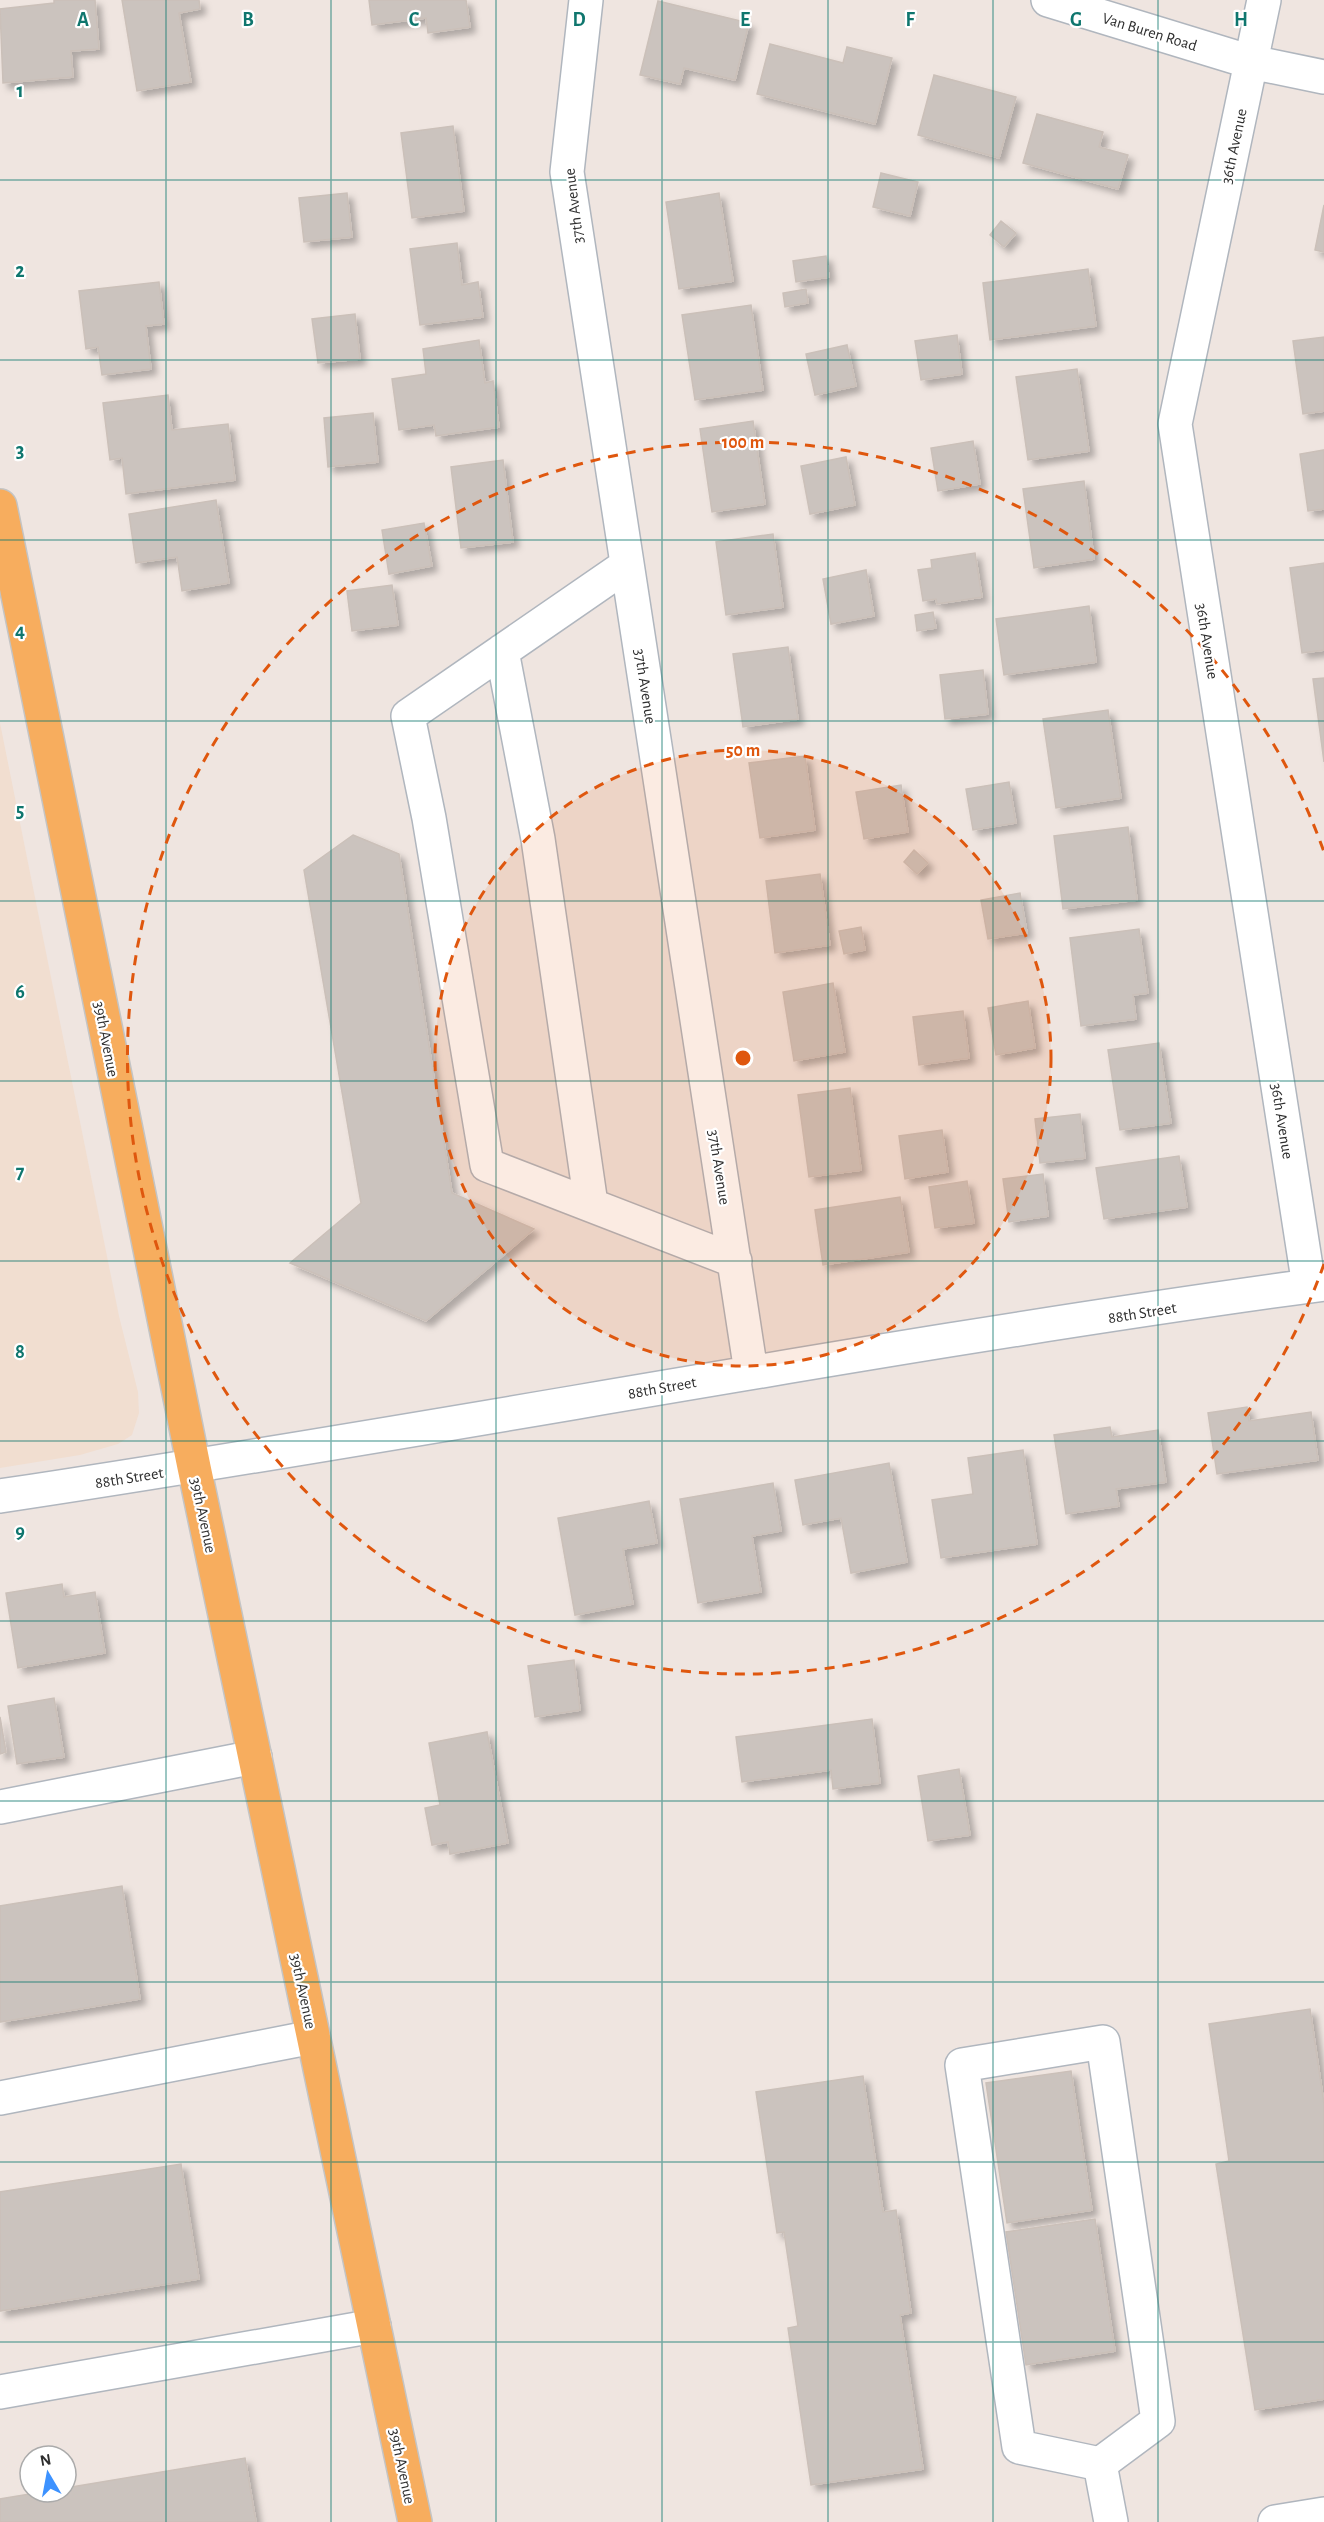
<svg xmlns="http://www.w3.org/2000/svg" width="1324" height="2522" font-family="'Alegreya Sans',sans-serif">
  <defs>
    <filter id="shadow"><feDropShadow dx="5.5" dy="5.5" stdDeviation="3" flood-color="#0004"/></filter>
  </defs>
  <rect width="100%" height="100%" fill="#efe5e0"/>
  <!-- education -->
  <path fill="#f1ded0" d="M 0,723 L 119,1316 L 138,1392 L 139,1413 L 132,1435 L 118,1444 L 80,1455 L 0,1468 Z"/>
  <!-- building -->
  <path fill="#cbc3be" stroke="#cbc0b9" stroke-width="1.5" filter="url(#shadow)" d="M 54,0 L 95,0 L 99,49 L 71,51 L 73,77 L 3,83 L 0,9 L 54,3 Z
    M 122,0 L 199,0 L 200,9 L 179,13 L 191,82 L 137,91 Z
    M 369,0 L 466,0 L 470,27 L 428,33 L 426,18 L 372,25 Z
    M 658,1 L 749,23 L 735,80 L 684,68 L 680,84 L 640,75 Z
    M 770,44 L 843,63 L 847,47 L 892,58 L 875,124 L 757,94 Z
    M 934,75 L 1016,97 L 999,158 L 918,135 Z
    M 1037,114 L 1103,132 L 1099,147 L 1128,155 L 1118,189 L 1023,163 Z
    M 453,126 L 464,211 L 412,218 L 401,133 Z
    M 881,173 L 918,182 L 910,216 L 873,207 Z
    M 347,193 L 352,237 L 304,242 L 299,198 Z
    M 719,193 L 733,281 L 679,289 L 666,202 Z
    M 1324,205 L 1324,252 L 1315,250 Z
    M 1001,221 L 1016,233 L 1004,247 L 990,235 Z
    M 457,243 L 462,285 L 478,282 L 483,317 L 420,325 L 410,249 Z
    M 826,256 L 829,277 L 796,282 L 793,261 Z
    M 1088,269 L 1096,326 L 990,340 L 983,283 Z
    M 159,282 L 164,324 L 146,326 L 151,369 L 102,375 L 98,347 L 86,349 L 79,291 Z
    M 806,289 L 808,303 L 785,307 L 783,293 Z
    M 751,305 L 763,390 L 695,400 L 682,315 Z
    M 355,314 L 360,359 L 318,363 L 312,319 Z
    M 957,335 L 962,374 L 921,380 L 915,341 Z
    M 1324,337 L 1324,411 L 1303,414 L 1293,341 Z
    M 479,340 L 485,383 L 493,381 L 499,427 L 436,436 L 434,425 L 399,430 L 392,379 L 426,374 L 423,349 Z
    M 847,345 L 856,386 L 815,395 L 806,354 Z
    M 1077,369 L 1089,451 L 1028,460 L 1016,377 Z
    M 168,395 L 172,430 L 228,424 L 235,480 L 126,494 L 122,458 L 110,460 L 103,403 Z
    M 373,413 L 378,462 L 328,467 L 324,418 Z
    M 753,421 L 765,504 L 712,512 L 700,429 Z
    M 973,441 L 980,484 L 938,491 L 931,448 Z
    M 1324,450 L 1324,509 L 1308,511 L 1300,454 Z
    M 846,457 L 855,505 L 810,514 L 801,466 Z
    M 503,460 L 513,542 L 461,548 L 451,467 Z
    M 1084,481 L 1094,559 L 1034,568 L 1023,489 Z
    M 216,500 L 229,583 L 182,591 L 177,557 L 136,563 L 129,514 Z
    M 424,523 L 432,566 L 389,574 L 382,530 Z
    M 773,534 L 783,607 L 726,615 L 716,542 Z
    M 975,553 L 982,597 L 937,604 L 936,599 L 923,601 L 918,570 L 932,568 L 931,560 Z
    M 1324,563 L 1324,650 L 1302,653 L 1290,568 Z
    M 866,570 L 874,616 L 831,624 L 823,579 Z
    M 392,585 L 398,625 L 352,631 L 347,591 Z
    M 1089,606 L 1096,662 L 1004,675 L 996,619 Z
    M 933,612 L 936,628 L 917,631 L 915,615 Z
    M 788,647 L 798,719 L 743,727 L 733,654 Z
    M 983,670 L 988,714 L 945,719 L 940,675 Z
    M 1324,678 L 1324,762 L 1313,679 Z
    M 1108,710 L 1121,798 L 1056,808 L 1043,719 Z
    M 805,756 L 815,830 L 760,838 L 749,763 Z
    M 1009,782 L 1016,823 L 973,830 L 966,789 Z
    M 901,785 L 908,832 L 864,839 L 856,792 Z
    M 1128,827 L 1137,900 L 1063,909 L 1054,836 Z
    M 353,835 L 399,854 L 452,1193 L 534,1229 L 426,1321 L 290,1263 L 361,1203 L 304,870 Z
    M 914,850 L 928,863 L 917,874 L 904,862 Z
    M 820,874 L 830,945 L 775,953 L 766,881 Z
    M 1020,893 L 1027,933 L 988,939 L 981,900 Z
    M 861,927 L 865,950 L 844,954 L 839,931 Z
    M 1139,929 L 1148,993 L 1133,995 L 1136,1019 L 1081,1026 L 1070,938 Z
    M 833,983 L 845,1052 L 794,1061 L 783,992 Z
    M 1028,1001 L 1035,1048 L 996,1055 L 988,1008 Z
    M 963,1011 L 969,1058 L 919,1065 L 913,1017 Z
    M 1159,1043 L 1171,1123 L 1120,1130 L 1108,1050 Z
    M 850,1088 L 861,1170 L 809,1177 L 798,1095 Z
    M 1080,1114 L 1085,1158 L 1040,1163 L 1035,1119 Z
    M 942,1130 L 948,1172 L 905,1179 L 899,1136 Z
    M 1179,1156 L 1187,1207 L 1104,1219 L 1096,1168 Z
    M 1043,1174 L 1048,1216 L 1009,1222 L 1003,1179 Z
    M 967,1181 L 974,1223 L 935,1228 L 929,1187 Z
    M 900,1197 L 909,1252 L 823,1265 L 815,1210 Z
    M 1247,1407 L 1249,1421 L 1311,1412 L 1318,1460 L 1217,1474 L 1208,1413 Z
    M 1110,1427 L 1112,1437 L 1158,1430 L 1166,1482 L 1116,1489 L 1119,1506 L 1066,1514 L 1054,1435 Z
    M 1023,1450 L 1037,1544 L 941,1558 L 932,1500 L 973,1494 L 968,1458 Z
    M 889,1463 L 907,1562 L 851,1573 L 841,1518 L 803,1525 L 795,1480 Z
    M 773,1483 L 781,1531 L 752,1536 L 761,1592 L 698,1603 L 680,1499 Z
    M 649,1501 L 657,1543 L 623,1549 L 633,1604 L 575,1615 L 558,1518 Z
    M 62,1584 L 64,1597 L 95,1592 L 105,1653 L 18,1668 L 6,1593 Z
    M 574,1660 L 580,1710 L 535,1717 L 528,1666 Z
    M 54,1698 L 64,1757 L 17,1764 L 8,1706 Z
    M 0,1717 L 6,1752 L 0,1754 Z
    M 872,1719 L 880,1783 L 833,1789 L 831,1770 L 742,1782 L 736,1737 Z
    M 487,1732 L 508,1843 L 450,1854 L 448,1842 L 432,1845 L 425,1808 L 440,1805 L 429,1743 Z
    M 959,1769 L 970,1835 L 928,1841 L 918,1776 Z
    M 122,1886 L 140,1999 L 0,2022 L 0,1906 Z
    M 1310,2009 L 1324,2104 L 1324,2399 L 1255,2410 L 1216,2164 L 1229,2161 L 1209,2024 Z
    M 1071,2071 L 1092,2210 L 1007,2223 L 986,2083 Z
    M 863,2076 L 883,2212 L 896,2210 L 911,2313 L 900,2315 L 923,2469 L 811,2485 L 788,2328 L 798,2326 L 784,2232 L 777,2233 L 756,2092 Z
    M 181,2164 L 199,2279 L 0,2311 L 0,2192 Z
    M 1095,2219 L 1115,2351 L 1026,2365 L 1006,2232 Z
    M 245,2458 L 256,2522 L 0,2522 L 0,2499 L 42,2492 L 66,2492 L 66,2488 Z"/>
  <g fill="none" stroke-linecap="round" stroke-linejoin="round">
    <defs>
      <path id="minor" d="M 586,0 L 567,172 L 751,1372
        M 1048,0 L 1251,62 L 1324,77
        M 1264,0 L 1175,424 L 1309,1286
        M 627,565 L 408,716 L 429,818 L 487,1165 L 735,1261
        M 502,651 L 538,839 L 591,1204
        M 0,1496 C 442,1430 881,1344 1324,1284
        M 0,1807 L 255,1757
        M 1103,2042 L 1158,2421 L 1100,2464 L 1019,2447 L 962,2065 Z
        M 0,2098 L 313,2037
        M 0,2392 L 374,2326
        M 1100,2464 L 1111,2522
        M 1275,2522 L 1324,2514"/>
      <path id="major" d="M 0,506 L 194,1467 L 415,2522"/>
    </defs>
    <!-- minor casing -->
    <use href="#minor" stroke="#b0b6be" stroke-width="36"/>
    <!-- major casing -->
    <use href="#major" stroke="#c4c4c4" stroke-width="36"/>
    <!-- minor -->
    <use href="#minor" stroke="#fff" stroke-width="33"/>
    <!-- major -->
    <use href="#major" stroke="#f7ad5e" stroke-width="33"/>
  </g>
  <!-- grid -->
  <path fill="none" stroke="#0f766e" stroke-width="1.5" stroke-opacity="0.55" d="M 166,0 L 166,2522M 331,0 L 331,2522M 496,0 L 496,2522M 662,0 L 662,2522M 828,0 L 828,2522M 993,0 L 993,2522M 1158,0 L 1158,2522M 0,180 L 1324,180M 0,360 L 1324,360M 0,540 L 1324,540M 0,721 L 1324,721M 0,901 L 1324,901M 0,1081 L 1324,1081M 0,1261 L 1324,1261M 0,1441 L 1324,1441M 0,1621 L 1324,1621M 0,1801 L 1324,1801M 0,1982 L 1324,1982M 0,2162 L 1324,2162M 0,2342 L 1324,2342"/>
  <!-- distance rings -->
  <circle cx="743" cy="1058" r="308" fill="#df570e" fill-opacity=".12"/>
  <g fill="none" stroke="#df570e" stroke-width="3" stroke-dasharray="10 8">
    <circle cx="743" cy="1058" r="308"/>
    <path d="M1324 1264A616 616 0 1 1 1324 852"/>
  </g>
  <g text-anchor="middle" stroke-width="4.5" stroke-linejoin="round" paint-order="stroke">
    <!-- street labels -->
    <g font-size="16" fill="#2e2e2e" stroke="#fff">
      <text transform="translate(1150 31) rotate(17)" y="6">Van Buren Road</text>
      <text transform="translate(1233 146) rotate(-78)" y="6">36th Avenue</text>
      <text transform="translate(573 206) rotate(-97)" y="6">37th Avenue</text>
      <text transform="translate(1208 641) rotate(81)" y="6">36th Avenue</text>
      <text transform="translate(646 686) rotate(81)" y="6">37th Avenue</text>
      <text transform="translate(107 1039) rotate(79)" y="6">39th Avenue</text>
      <text transform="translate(1283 1121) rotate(81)" y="6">36th Avenue</text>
      <text transform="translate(720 1167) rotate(81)" y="6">37th Avenue</text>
      <text transform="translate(1142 1312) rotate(-9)" y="6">88th Street</text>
      <text transform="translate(662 1387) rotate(-10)" y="6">88th Street</text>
      <text transform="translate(129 1477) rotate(-9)" y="6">88th Street</text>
      <text transform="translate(204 1515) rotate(78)" y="6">39th Avenue</text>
      <text transform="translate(304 1991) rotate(78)" y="6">39th Avenue</text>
      <text transform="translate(403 2466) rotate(78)" y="6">39th Avenue</text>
    </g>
  </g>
  <g font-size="20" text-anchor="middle" font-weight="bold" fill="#0f766e" stroke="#fff" stroke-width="4.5" stroke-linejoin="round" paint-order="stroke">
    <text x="83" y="26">A</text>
    <text x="248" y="26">B</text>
    <text x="414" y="26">C</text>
    <text x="579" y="26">D</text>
    <text x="745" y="26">E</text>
    <text x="910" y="26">F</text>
    <text x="1076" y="26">G</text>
    <text x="1241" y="26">H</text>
    <text x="20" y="97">1</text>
    <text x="20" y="277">2</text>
    <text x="20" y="457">3</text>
    <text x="20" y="637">4</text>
    <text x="20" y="817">5</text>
    <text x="20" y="998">6</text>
    <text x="20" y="1178">7</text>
    <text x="20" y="1358">8</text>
    <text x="20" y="1538">9</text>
  </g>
  <circle cx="743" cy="1058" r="9" fill="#df570e" stroke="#fff" stroke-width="3"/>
  <g font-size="18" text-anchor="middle" font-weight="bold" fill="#df570e" stroke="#fff" stroke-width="4.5" stroke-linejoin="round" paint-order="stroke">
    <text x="743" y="448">100 m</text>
    <text x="743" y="756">50 m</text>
  </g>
  <!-- north arrow -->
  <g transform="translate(48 2474) rotate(350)"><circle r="28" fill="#ffffff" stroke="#ababab" stroke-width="1.5"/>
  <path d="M0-4.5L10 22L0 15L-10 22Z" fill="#3d92ff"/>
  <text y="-9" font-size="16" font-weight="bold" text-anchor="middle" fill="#2e2e2e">N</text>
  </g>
</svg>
